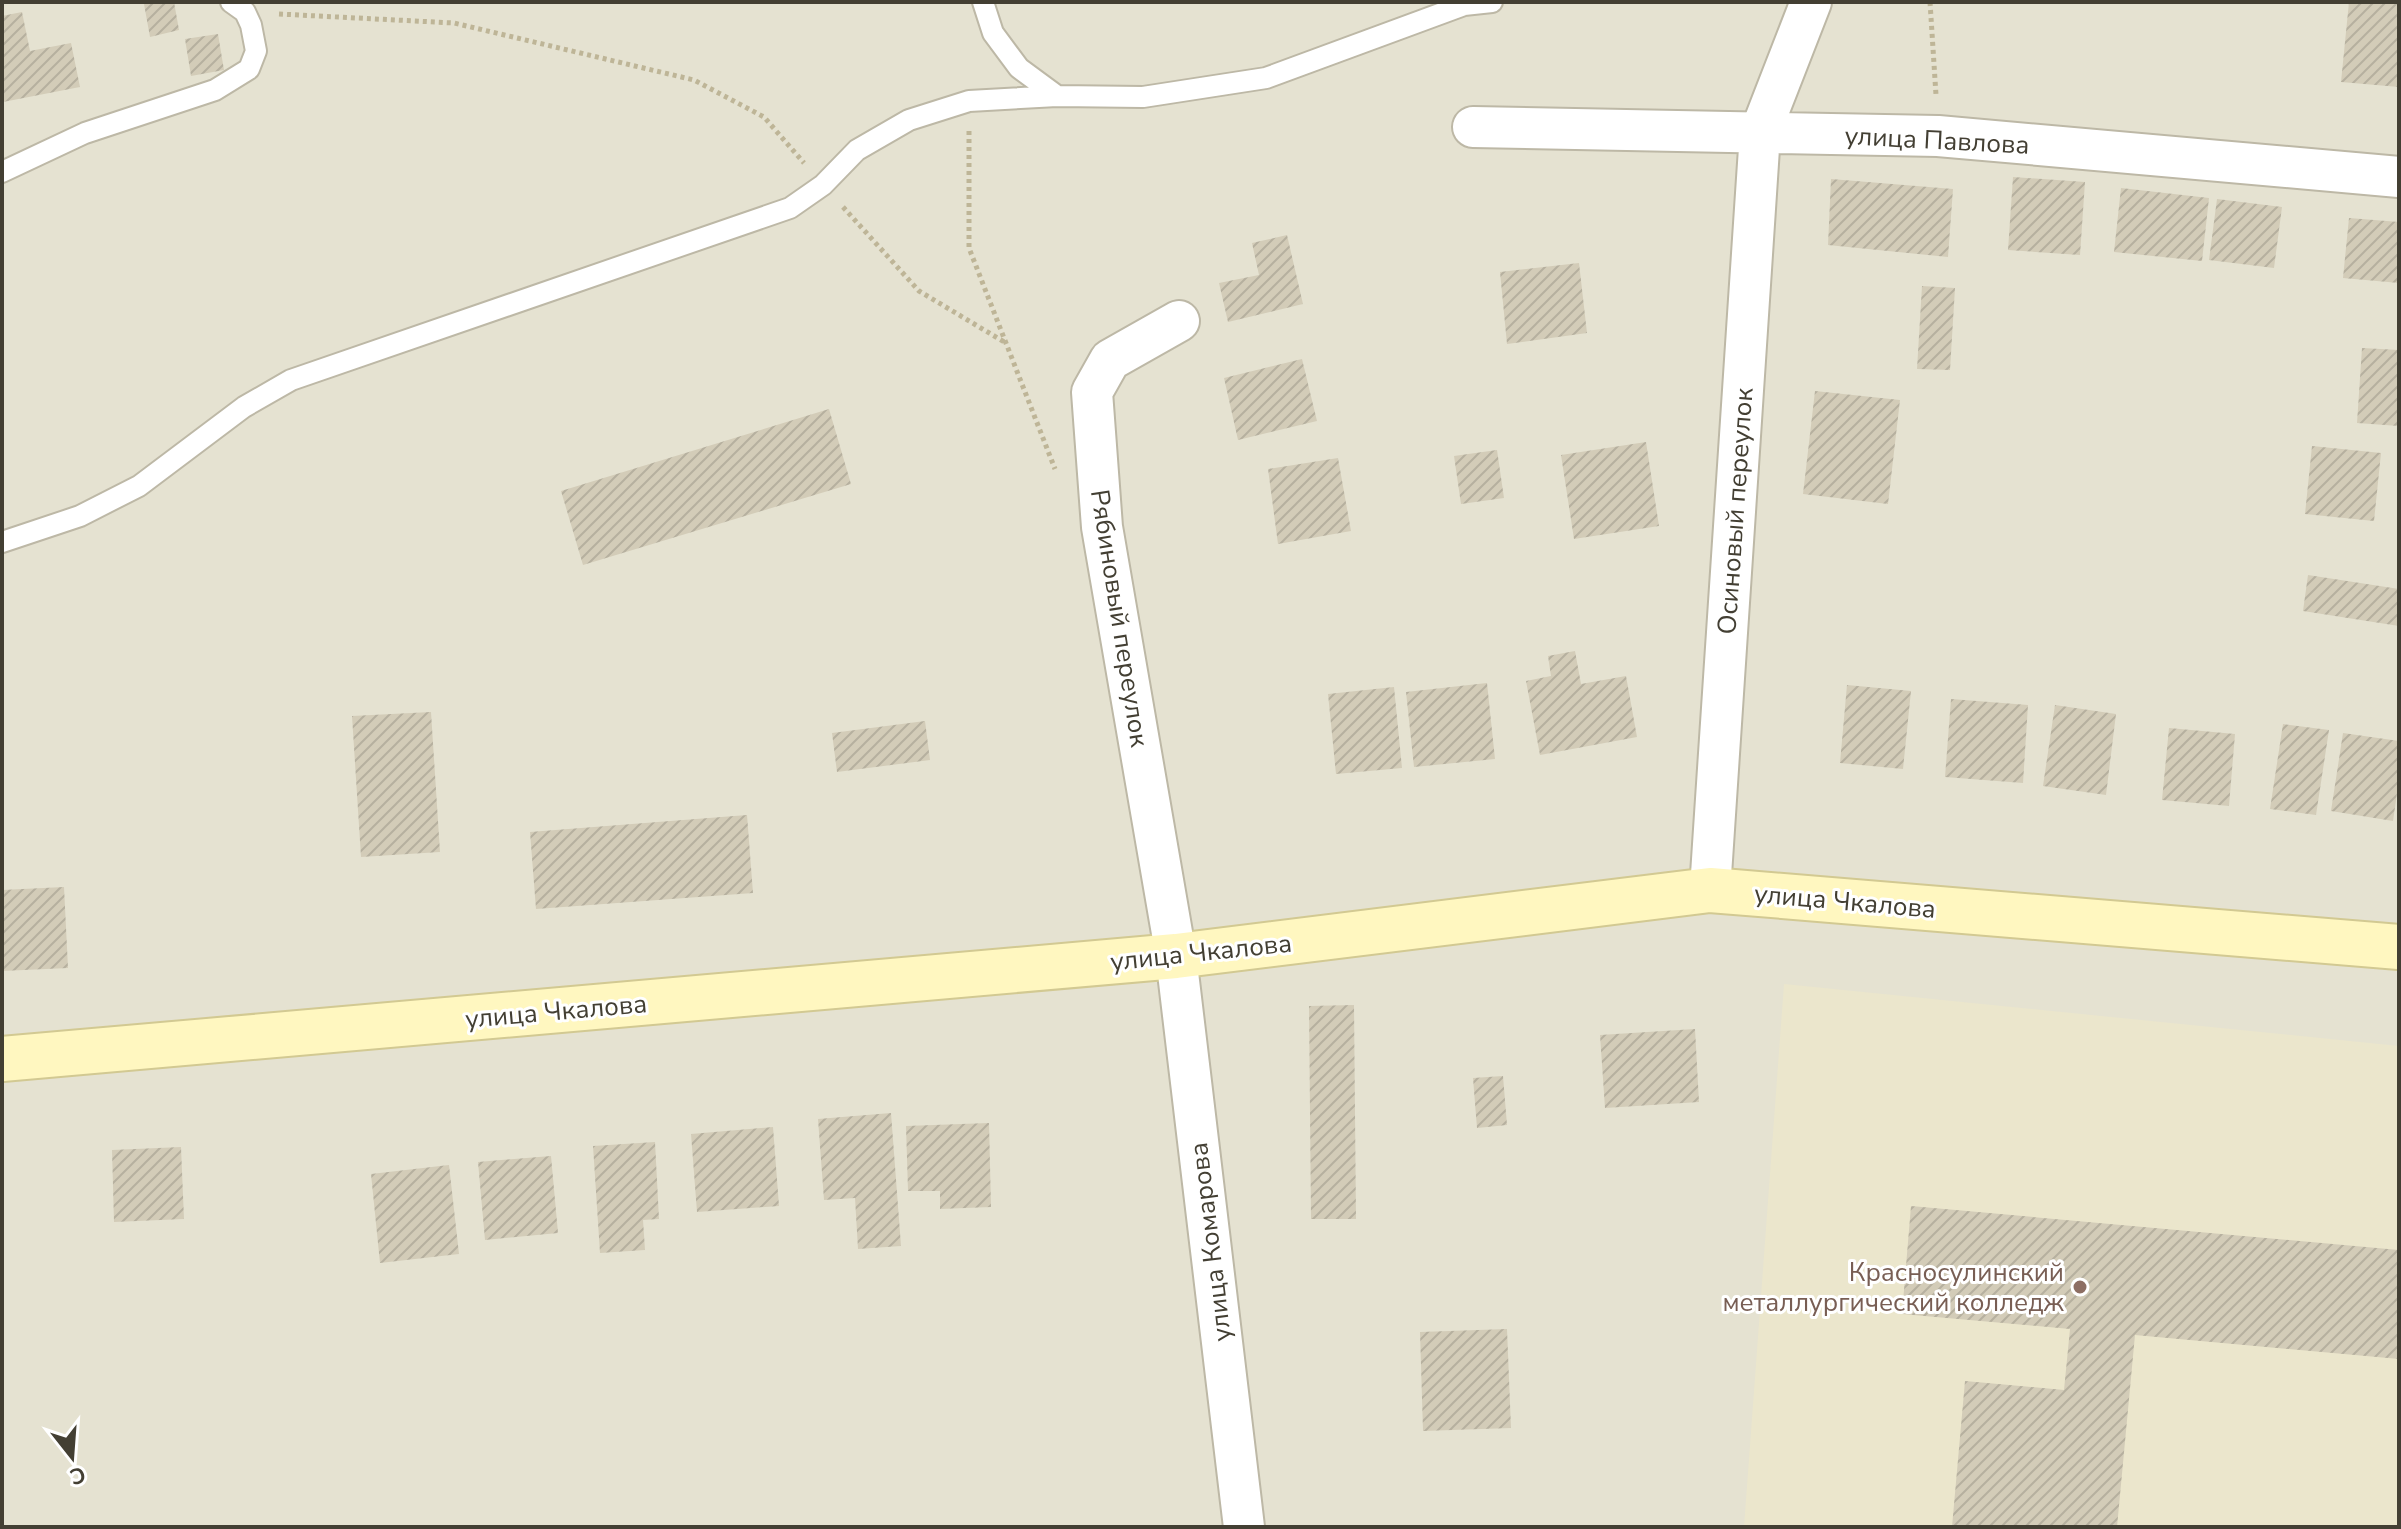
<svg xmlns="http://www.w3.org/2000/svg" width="2401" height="1529" font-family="'Nunito Sans',sans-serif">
  <defs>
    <pattern id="building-hatch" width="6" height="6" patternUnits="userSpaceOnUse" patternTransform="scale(2)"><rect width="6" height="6" fill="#d3ccb8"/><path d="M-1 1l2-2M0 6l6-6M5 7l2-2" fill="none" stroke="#b6b09f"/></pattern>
  </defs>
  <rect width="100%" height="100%" fill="#f1efe3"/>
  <!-- residential -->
  <path fill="#e5e2d1" d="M 2,2 L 2399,2 L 2399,1527 L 2,1527 Z"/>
  <!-- education -->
  <path fill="#ebe6cc" d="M 1784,984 L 2399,1046 L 2399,1527 L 1744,1527 Z"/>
  <!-- building -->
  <path fill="url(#building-hatch)" d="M 155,2 L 174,2 L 179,30 L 150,37 L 144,4 Z
    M 2349,2 L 2399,2 L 2399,87 L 2341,82 Z
    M 22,12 L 30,51 L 71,43 L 80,87 L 3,102 L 2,16 Z
    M 218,34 L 224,70 L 191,76 L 185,39 Z
    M 2013,177 L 2085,182 L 2080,255 L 2008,250 Z
    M 1831,179 L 1953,189 L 1948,257 L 1828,245 Z
    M 2121,188 L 2209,198 L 2202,261 L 2114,252 Z
    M 2217,199 L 2282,207 L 2274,268 L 2209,260 Z
    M 2349,218 L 2399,222 L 2399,283 L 2343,278 Z
    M 1287,235 L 1303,304 L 1228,322 L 1219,283 L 1259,275 L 1252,243 Z
    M 1579,263 L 1587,333 L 1507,344 L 1500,272 Z
    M 1922,286 L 1955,288 L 1950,370 L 1917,369 Z
    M 2362,348 L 2399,350 L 2399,426 L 2357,423 Z
    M 1302,359 L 1317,421 L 1238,440 L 1224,378 Z
    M 1815,391 L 1900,400 L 1888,504 L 1803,494 Z
    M 829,409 L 851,484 L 583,565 L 561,491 Z
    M 1646,442 L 1659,526 L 1574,539 L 1561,455 Z
    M 2312,446 L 2381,453 L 2374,521 L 2305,514 Z
    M 1497,450 L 1504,498 L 1461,504 L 1454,456 Z
    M 1338,458 L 1351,531 L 1278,544 L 1268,469 Z
    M 2308,575 L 2399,589 L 2399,626 L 2303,611 Z
    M 1575,651 L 1581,684 L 1626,676 L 1637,737 L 1540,755 L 1526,681 L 1551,676 L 1548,656 Z
    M 1487,683 L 1495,759 L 1414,767 L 1406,692 Z
    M 1847,685 L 1911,691 L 1903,769 L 1840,763 Z
    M 1394,687 L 1402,768 L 1336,774 L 1328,694 Z
    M 1951,699 L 2028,705 L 2023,783 L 1945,777 Z
    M 2055,705 L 2116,714 L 2106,795 L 2043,786 Z
    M 431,712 L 440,852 L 361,857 L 352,716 Z
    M 925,721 L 930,760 L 837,772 L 832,733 Z
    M 2283,724 L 2329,730 L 2316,815 L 2270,809 Z
    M 2169,728 L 2235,734 L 2229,806 L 2162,800 Z
    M 2343,733 L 2399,741 L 2399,780 L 2393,821 L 2331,811 Z
    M 747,815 L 753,893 L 536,909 L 530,832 Z
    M 64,887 L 68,968 L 2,971 L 2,890 Z
    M 1354,1005 L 1356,1219 L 1311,1219 L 1309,1006 Z
    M 1695,1029 L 1699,1102 L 1605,1108 L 1600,1035 Z
    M 1503,1076 L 1507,1125 L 1477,1128 L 1473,1078 Z
    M 891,1113 L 901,1246 L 858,1249 L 855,1198 L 824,1200 L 818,1119 Z
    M 989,1123 L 991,1207 L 940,1209 L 940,1191 L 908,1191 L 906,1126 Z
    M 773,1127 L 779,1206 L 697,1212 L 691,1134 Z
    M 655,1142 L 659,1219 L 643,1220 L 645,1250 L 600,1253 L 593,1146 Z
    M 181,1147 L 184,1219 L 114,1222 L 112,1150 Z
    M 551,1156 L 558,1233 L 485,1240 L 478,1162 Z
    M 449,1165 L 459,1254 L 380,1263 L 371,1174 Z
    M 1911,1206 L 2399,1250 L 2399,1359 L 2135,1335 L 2117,1527 L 1952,1527 L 1965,1381 L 2064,1390 L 2070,1329 L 1902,1314 Z
    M 1507,1329 L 1511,1428 L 1423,1431 L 1420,1332 Z"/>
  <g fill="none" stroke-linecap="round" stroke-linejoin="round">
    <defs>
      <path id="lane" d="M 983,2 L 993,33 L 1019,68 L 1057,96
        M 2,172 L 85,133 L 215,90 L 249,69 L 256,51 L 251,25 L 245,12 L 231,2
        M 2,542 L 80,516 L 139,486 L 244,407 L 291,380 L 790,208 L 823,185 L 857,150 L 909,120 L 969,101 L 1057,96 L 1143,97 L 1266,78 L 1464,5 L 1492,2"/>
      <path id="street" d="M 1473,127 L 1938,136 L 2399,177
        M 1179,321 L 1110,360 L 1092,392 L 1102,527 L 1176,956 L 1244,1527
        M 1710,890 L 1760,133 L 1811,2"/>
      <path id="secondary" d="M 2,1059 L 1176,956 L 1710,890 L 2399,947"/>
    </defs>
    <!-- lane casing -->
    <use href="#lane" stroke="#bdb8a6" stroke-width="24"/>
    <!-- street casing -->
    <use href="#street" stroke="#bdb8a6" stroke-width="44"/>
    <!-- secondary casing -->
    <use href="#secondary" stroke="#d2c992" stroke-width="48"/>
    <!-- path -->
    <path stroke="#beb597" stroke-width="5" stroke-dasharray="4 4" stroke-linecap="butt" d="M 1930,2 L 1936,95
      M 279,14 L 454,23 L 694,80 L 764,117 L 804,163
      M 969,131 L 969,248 L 1055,469
      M 843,207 L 919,291 L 1006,343"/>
    <!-- lane -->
    <use href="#lane" stroke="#fff" stroke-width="20"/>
    <!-- street -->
    <use href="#street" stroke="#fff" stroke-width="40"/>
    <!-- secondary -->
    <use href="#secondary" stroke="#fff7c0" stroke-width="44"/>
  </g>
  <!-- markers -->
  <circle fill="#8d6e63" stroke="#fff" stroke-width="3" cx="2080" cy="1287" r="8"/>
  <g text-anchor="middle" stroke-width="6" stroke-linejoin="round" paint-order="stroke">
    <!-- street labels -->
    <g font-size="26" fill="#433f33" stroke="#fff">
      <text transform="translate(1937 140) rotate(3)" y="9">улица Павлова</text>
      <text transform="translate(1735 511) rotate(-86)" y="9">Осиновый переулок</text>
      <text transform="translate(1120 618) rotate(81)" y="9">Рябиновый переулок</text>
      <text transform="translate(1845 901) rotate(5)" y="9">улица Чкалова</text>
      <text transform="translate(1201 952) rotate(-6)" y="9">улица Чкалова</text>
      <text transform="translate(556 1011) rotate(-5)" y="9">улица Чкалова</text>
      <text transform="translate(1210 1242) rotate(-97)" y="9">улица Комарова</text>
    </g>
    <!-- education labels -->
    <g font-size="26" fill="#785e54" stroke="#fff" text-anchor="end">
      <text x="2064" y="1281">Красносулинский<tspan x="2064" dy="30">металлургический колледж</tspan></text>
    </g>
  </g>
  <!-- border -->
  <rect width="2401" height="1529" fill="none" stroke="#433f33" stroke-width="8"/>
  <!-- north arrow -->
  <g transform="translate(72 1457) rotate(163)" stroke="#ffffff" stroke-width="6" paint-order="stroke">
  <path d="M0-6L14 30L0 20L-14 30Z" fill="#433f33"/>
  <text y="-12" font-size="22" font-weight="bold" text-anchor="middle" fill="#433f33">С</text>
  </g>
</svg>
